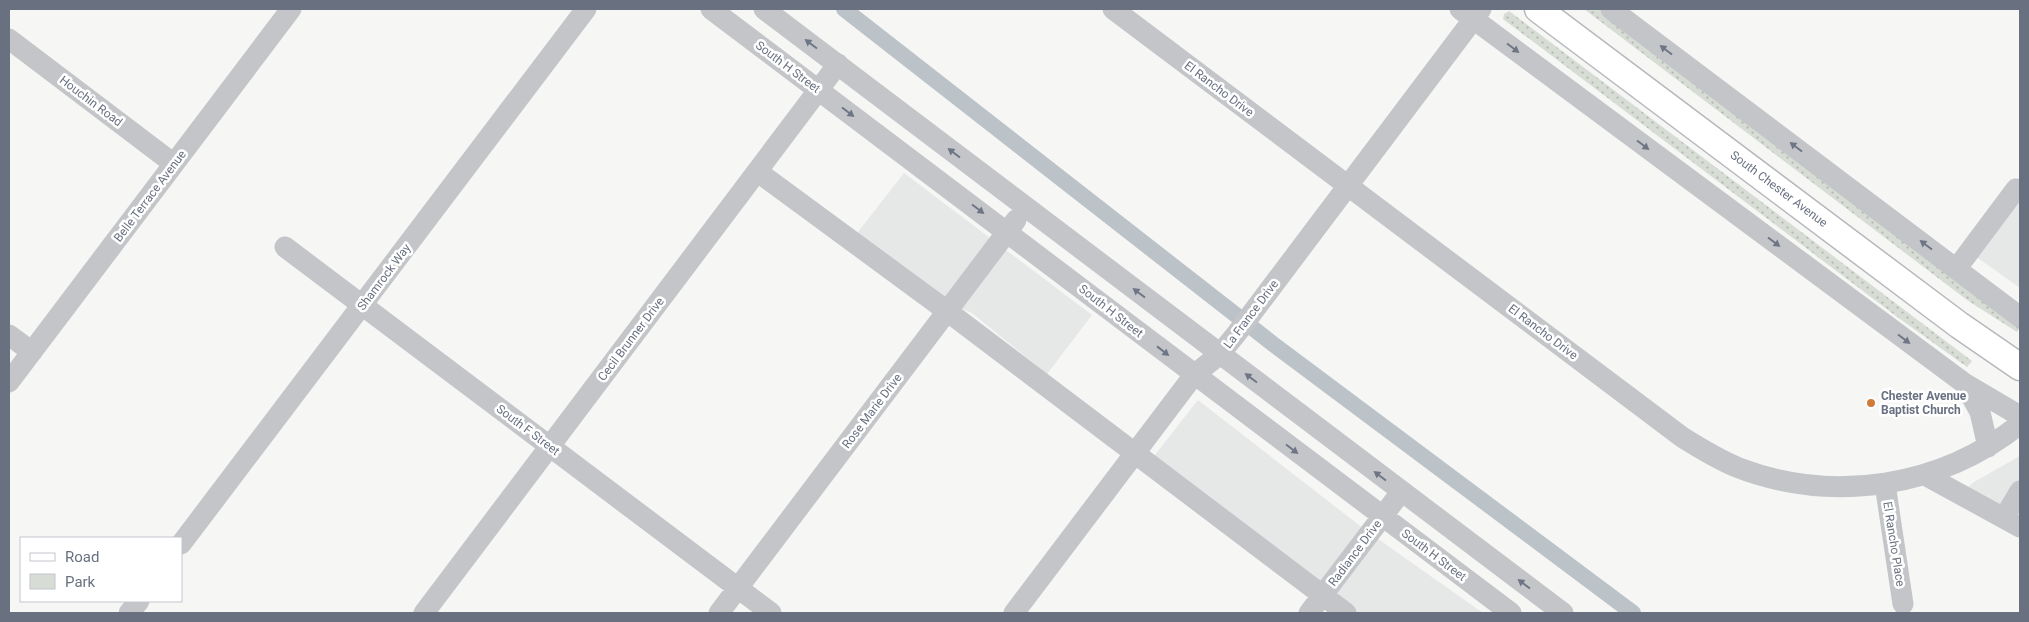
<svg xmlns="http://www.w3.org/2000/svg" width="2029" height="622" font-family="Roboto,sans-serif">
  <defs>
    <pattern id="green-dots" width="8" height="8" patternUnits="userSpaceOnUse" patternTransform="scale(1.25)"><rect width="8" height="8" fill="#d7ddd5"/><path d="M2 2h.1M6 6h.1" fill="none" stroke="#b2b8b2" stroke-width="1.8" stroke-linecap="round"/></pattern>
  </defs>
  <rect width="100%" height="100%" fill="#f6f6f4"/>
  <!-- built -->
  <path fill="#e6e7e7" d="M 904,173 L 1092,315 L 1047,374 L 972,313 L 932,296 L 854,237 Z
    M 2020,198 L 2020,288 L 1975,256 Z
    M 1198,400 L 1364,529 L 1483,613 L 1351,613 L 1154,456 Z
    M 2020,456 L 2020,518 L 1967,488 L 1974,482 Z"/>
  <!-- green -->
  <path fill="url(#green-dots)" d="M 1584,9 L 1600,9 L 1936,261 L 2020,322 L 2020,328 L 2017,332 L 1967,300 Z
    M 1509,11 L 1972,361 L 1967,367 L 1896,316 L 1503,19 L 1504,14 Z"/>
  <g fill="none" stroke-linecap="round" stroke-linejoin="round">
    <!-- canal -->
    <path stroke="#bcc3c8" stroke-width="16" d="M 844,9 L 1273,344 L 1633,613"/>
    <defs>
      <path id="major" d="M 1538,9 L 1959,325 L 2020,367"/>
    </defs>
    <!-- major casing -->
    <use href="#major" stroke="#b6b8bc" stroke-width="29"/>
    <!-- minor -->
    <path stroke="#c3c5c8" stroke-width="21" d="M 711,9 L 1511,613
      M 764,9 L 1563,613
      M 1113,9 L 1682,437 C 1701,449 1719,460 1739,468 C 1834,504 1941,487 2020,424
      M 1460,9 L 1964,383 L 2020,416
      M 1611,9 L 2020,317
      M 9,39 L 174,164
      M 758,172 L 947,311 L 1346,613
      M 285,247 L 771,613
      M 1957,268 L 2016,189 L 2020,192
      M 9,335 L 32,352
      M 9,382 L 291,9
      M 1964,383 L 1980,412 L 1988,447
      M 1925,475 L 2020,527
      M 1885,484 L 1903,604
      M 2004,518 L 2020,491
      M 181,544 L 586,9
      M 129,613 L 139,601
      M 424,613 L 838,64
      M 719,613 L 1016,220
      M 1014,613 L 1194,375 L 1220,354 L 1237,333 L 1481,9
      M 1309,613 L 1401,492"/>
    <!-- major -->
    <use href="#major" stroke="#fff" stroke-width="26"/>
  </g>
  <!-- one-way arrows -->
  <defs><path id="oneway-solid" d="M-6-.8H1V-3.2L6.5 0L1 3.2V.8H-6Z" transform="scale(1.25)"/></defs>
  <g fill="#6e7585">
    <use href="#oneway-solid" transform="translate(811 44) rotate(-143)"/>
    <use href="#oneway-solid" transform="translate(1513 48) rotate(37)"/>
    <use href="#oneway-solid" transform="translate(1666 50) rotate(-143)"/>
    <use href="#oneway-solid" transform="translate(848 112) rotate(37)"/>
    <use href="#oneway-solid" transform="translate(1643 145) rotate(37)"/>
    <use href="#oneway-solid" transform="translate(1796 147) rotate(-143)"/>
    <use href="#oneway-solid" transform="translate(954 153) rotate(-143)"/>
    <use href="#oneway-solid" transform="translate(978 209) rotate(37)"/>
    <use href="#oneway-solid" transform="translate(1774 242) rotate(37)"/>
    <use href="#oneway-solid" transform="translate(1926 245) rotate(-143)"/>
    <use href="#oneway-solid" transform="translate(1139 293) rotate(-143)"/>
    <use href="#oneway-solid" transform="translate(1904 339) rotate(37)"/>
    <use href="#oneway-solid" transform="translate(1163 351) rotate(38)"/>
    <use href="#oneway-solid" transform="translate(1251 378) rotate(-143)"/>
    <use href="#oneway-solid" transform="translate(1292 449) rotate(37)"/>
    <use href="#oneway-solid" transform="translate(1380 476) rotate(-143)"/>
    <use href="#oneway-solid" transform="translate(1524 584) rotate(-143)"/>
  </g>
  <!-- markers -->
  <circle fill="#cf7c3b" stroke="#fff" stroke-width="2" cx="1871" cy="403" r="5"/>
  <g text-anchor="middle" stroke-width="5" stroke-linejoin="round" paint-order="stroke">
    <!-- street labels -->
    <g font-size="12" fill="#697181" stroke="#fff">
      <text transform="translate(788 67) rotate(37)" y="4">South H Street</text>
      <text transform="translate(1219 89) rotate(37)" y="4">El Rancho Drive</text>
      <text transform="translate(91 101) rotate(37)" y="4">Houchin Road</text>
      <text transform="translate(1779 189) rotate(37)" y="4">South Chester Avenue</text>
      <text transform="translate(150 196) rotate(-53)" y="4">Belle Terrace Avenue</text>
      <text transform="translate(384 277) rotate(-53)" y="4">Shamrock Way</text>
      <text transform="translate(1111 311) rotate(38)" y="4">South H Street</text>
      <text transform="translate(1251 314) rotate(-53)" y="4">La France Drive</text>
      <text transform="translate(1543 332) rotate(37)" y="4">El Rancho Drive</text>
      <text transform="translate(631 339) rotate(-53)" y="4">Cecil Brunner Drive</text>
      <text transform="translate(872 411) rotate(-53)" y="4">Rose Marie Drive</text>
      <text transform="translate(528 430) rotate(37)" y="4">South F Street</text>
      <text transform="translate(1894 544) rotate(81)" y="4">El Rancho Place</text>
      <text transform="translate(1355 553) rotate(-53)" y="4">Radiance Drive</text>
      <text transform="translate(1434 555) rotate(37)" y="4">South H Street</text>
    </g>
    <!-- poi labels -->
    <g font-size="12" font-weight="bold" fill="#697181" stroke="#fff" text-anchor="start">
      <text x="1881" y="400">Chester Avenue<tspan x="1881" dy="14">Baptist Church</tspan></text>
    </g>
  </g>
  <!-- border -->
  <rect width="2029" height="622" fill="none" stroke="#697181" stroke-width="20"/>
  <!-- legend -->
  <rect x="20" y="537" width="162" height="65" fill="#ffffff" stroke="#c3c6cd"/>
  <rect x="30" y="553" width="25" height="8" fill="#ffffff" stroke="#c3c6cd"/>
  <text x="65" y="562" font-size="15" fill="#697181">Road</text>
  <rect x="30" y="574" width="25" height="15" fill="#d7ddd5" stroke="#c3c6cd"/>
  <text x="65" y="587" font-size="15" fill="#697181">Park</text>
</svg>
